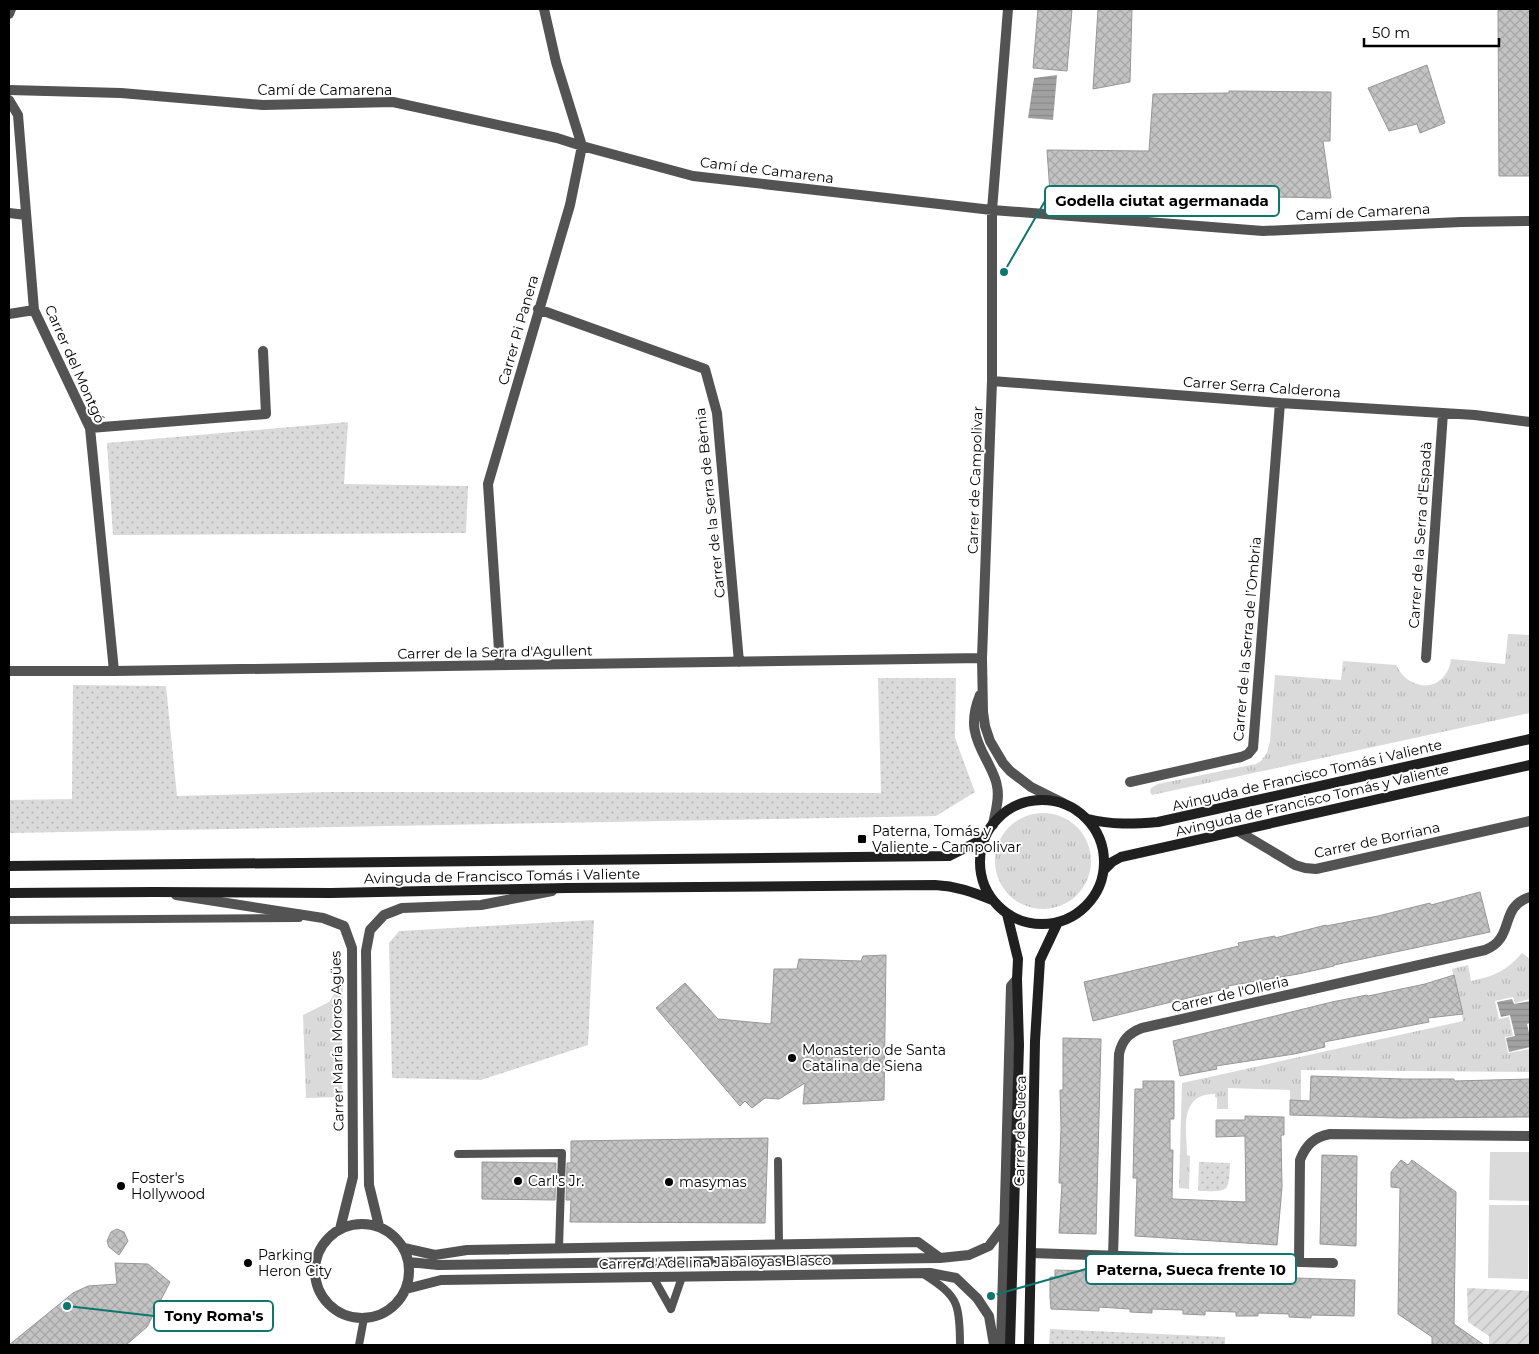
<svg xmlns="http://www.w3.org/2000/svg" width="1539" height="1354" font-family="Montserrat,sans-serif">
  <defs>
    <pattern id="grass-tufts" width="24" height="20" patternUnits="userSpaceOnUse" patternTransform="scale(1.25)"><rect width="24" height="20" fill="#dadada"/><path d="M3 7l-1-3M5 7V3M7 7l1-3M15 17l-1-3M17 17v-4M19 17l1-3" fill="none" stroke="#b9b9b9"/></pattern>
    <pattern id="park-dots" width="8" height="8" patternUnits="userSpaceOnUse" patternTransform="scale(1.25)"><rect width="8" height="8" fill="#dadada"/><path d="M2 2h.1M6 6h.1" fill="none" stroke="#b9b9b9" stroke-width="1.8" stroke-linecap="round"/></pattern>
    <pattern id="garden-furrows" width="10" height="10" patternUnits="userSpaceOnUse" patternTransform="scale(1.25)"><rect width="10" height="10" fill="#dadada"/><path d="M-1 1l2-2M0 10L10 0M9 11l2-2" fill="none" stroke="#b9b9b9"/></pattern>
    <pattern id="water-rules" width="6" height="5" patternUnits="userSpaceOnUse" patternTransform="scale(1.25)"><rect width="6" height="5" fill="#a1a1a1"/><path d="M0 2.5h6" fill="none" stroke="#898989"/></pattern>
    <pattern id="building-cross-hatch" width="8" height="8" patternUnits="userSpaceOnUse" patternTransform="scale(1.25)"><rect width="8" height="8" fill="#c3c3c3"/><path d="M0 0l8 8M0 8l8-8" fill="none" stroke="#a6a6a6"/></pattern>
  </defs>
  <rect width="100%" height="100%" fill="#fff"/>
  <!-- grass -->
  <path fill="url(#grass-tufts)" d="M 1508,634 L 1530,635 L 1530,713 L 1152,795 L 1150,792 L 1151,788 L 1158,784 L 1256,764 L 1261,761 L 1267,753 L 1270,741 L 1275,675 L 1341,680 L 1343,661 L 1396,665 C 1400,672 1404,678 1412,682 C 1431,692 1449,679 1451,659 L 1505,664 Z
    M995 861a48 48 0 1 1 96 0a48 48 0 1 1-96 0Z
    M 1522,953 L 1530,959 L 1530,999 L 1515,1003 L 1513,997 L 1495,1001 L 1499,1019 L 1509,1017 L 1513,1036 L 1505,1037 L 1508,1053 L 1530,1049 L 1530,1072 L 1301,1070 L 1301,1100 L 1290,1100 L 1290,1090 L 1228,1088 L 1228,1109 L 1217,1109 L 1217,1098 L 1215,1097 L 1215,1094 C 1178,1094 1187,1130 1187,1155 L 1190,1156 L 1189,1189 L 1179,1188 L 1182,1083 L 1463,1021 L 1452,969 L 1468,965 L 1471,981 C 1495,976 1506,971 1522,953 Z
    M 343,980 L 342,1097 L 306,1098 L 303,1015 L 329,1002 Z"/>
  <!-- park -->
  <path fill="url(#park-dots)" d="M 348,422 L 344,484 L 468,486 L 466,533 L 113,535 L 107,443 Z
    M 878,678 L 956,678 L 955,738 L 975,792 L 936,816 L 9,833 L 9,800 L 72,799 L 73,685 L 166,686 L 177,796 L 331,792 L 881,793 Z
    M 594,920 L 588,1045 L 481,1080 L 392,1078 L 389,943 L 399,931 Z
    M 1199,1162 L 1230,1163 C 1229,1195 1228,1191 1198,1191 Z
    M 1050,1329 L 1225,1337 L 1225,1345 L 1049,1345 Z"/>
  <!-- garden -->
  <path fill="url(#garden-furrows)" d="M 1467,1288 L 1530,1291 L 1530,1345 L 1489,1345 L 1489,1336 L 1468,1322 Z"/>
  <!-- pitch -->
  <path fill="#dadada" d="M 1490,1152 L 1530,1152 L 1530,1201 L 1489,1200 Z
    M 1489,1205 L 1529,1205 L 1528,1279 L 1488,1278 Z"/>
  <!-- water -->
  <path fill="url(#water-rules)" d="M 1057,75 L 1053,120 L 1028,118 L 1034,78 Z
    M 1512,999 L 1514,1004 L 1530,1001 L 1530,1023 L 1527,1024 L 1530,1037 L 1530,1047 L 1509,1052 L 1506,1038 L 1515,1036 L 1510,1015 L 1501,1017 L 1497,1002 Z"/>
  <!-- building -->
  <path fill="url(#building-cross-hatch)" stroke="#979797" d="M 1038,9 L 1072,9 L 1067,71 L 1033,68 Z
    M 1098,9 L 1132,9 L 1130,82 L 1093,89 Z
    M 1498,9 L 1530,9 L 1530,176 L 1499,176 Z
    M 1427,65 L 1445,123 L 1420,133 L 1417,124 L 1389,131 L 1368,88 Z
    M 1229,91 L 1331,92 L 1330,141 L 1323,141 L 1331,198 L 1050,193 L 1047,150 L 1149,151 L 1153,94 L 1229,93 Z
    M 1480,892 L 1490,932 L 1334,965 L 1334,966 L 1298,974 L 1228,986 L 1229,988 L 1093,1021 L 1084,982 L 1239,946 L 1238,943 L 1275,936 L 1275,938 L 1326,925 L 1326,926 L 1378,916 L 1430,903 L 1431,905 Z
    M 886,955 L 884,1100 L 803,1104 L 805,1083 L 779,1099 L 765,1098 L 752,1108 L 745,1101 L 740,1106 L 656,1008 L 685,983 L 718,1019 L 771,1024 L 774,969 L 797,969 L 799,959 L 861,961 L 863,956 Z
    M 1454,975 L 1463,1014 L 1428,1018 L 1429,1022 L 1324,1042 L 1325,1047 L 1294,1054 L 1216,1066 L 1217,1069 L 1180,1076 L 1173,1041 L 1332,1002 L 1367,995 L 1368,996 L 1425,984 Z
    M 1063,1038 L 1101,1039 L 1096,1234 L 1059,1233 L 1062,1183 L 1059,1183 L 1061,1128 L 1060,1090 L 1063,1090 Z
    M 1311,1076 L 1404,1079 L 1454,1079 L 1454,1081 L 1530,1079 L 1530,1117 L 1400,1118 L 1290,1115 L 1290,1100 L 1310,1101 Z
    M 1143,1081 L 1174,1081 L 1174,1119 L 1170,1119 L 1170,1150 L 1173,1150 L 1172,1198 L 1173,1199 L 1246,1202 L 1245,1136 L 1216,1137 L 1216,1120 L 1245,1120 L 1245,1116 L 1284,1117 L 1284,1135 L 1281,1135 L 1282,1187 L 1277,1245 L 1135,1236 L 1137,1178 L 1133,1178 L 1135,1089 L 1143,1089 Z
    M 768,1138 L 765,1223 L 570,1222 L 571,1200 L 566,1200 L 567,1163 L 571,1163 L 571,1141 Z
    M 1322,1155 L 1357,1156 L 1356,1246 L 1320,1244 Z
    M 1401,1160 L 1408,1165 L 1412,1160 L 1456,1192 L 1454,1324 L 1484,1345 L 1432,1345 L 1432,1337 L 1398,1314 L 1400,1188 L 1391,1187 L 1391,1172 Z
    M 482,1162 L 556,1163 L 555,1200 L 482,1199 Z
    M 117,1229 L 124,1232 L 128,1241 L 119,1255 L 109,1247 L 107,1241 L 111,1232 Z
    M 115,1263 L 148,1264 L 170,1282 L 147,1327 L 126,1345 L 9,1345 L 73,1293 L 88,1286 L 117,1284 Z
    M 1055,1270 L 1355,1280 L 1354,1316 L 1311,1315 L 1311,1318 L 1289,1317 L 1289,1314 L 1258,1313 L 1258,1316 L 1236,1316 L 1236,1312 L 1205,1311 L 1205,1315 L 1183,1314 L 1183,1310 L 1152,1309 L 1152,1313 L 1130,1312 L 1130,1309 L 1099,1307 L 1099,1311 L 1051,1309 L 1050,1297 L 1050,1277 L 1055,1277 Z"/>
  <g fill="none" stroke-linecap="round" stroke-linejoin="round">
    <!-- service -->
    <path stroke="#535353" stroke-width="8" d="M 9,920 L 299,918
      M 458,1154 L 562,1153 L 559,1248
      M 778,1161 L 779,1244
      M 922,1273 C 934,1281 951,1291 956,1305 C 960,1316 960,1334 960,1345
      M 653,1277 L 671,1309
      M 671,1309 L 682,1277
      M 359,1345 L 364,1318"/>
    <!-- minor -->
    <path stroke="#535353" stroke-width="10" d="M 1008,9 L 992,210 L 992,381 L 982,658 L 983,712 L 985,726 L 990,741 L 1003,763 L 1010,771 L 1031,787 L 1063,803
      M 9,14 L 11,9
      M 9,90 L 121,93 L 263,105 L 393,102 L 557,138 L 582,146 L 693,176 L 992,210 L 1263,231 L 1461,222 L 1530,221
      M 9,100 L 18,115 L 34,310 L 90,428 L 114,671
      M 9,213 L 26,215
      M 538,309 L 705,369 L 717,413 L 739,662
      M 9,314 L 34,310
      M 992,381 L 1280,403 L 1475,415 L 1530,422
      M 90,428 L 266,414 L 263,351
      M 1426,658 L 1443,413
      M 500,665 L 488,484 L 570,205 L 582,146 L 556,62 L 544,9
      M 9,671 L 114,671 L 982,658
      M 980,695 C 969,722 974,737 987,761 C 991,769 996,778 997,786 C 1000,799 995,812 993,825
      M 1130,782 L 1241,757 L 1248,754 L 1253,748 L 1280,403
      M 1238,831 L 1295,865 L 1305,868 L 1316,869 L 1530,821
      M 176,895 L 323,918 L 344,926 L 352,948 L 353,1177 L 340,1229
      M315 1271a47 47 0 1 1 94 0a47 47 0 1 1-94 0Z
      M 379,1226 L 369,1185 L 366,951 L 370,930 L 384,915 L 402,908 L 481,905 L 552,891
      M 404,1248 L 435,1255 L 467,1250 L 918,1242 L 940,1258
      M 1031,1253 L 1333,1263
      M 1113,1256 L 1119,1054 C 1122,1040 1129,1033 1142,1028 L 1485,950 C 1516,938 1498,907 1530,897
      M 409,1262 L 438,1265 L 940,1258 L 969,1255 L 989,1246 L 1004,1226
      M 1299,1262 L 1300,1160 C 1306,1145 1314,1137 1330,1134 L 1530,1136
      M 406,1289 L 441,1280 L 930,1273 L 956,1278 L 977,1298 L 989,1316 L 994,1345
      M 1001,1345 L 1011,986 L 1017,979"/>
    <!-- secondary -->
    <path stroke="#202020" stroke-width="10" d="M980 862a62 62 0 1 1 124 0a62 62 0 1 1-124 0Z
      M 1088,819 C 1112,825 1134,824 1158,822 L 1530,739
      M 9,866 L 949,856 L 985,838
      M 1104,870 L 1112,862 L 1121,857 L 1530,765
      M 9,893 L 153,892 L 331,893 L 567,888 L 935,885 C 956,886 973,892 992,900
      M 1007,914 L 1018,959 L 1017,979 L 1019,1045 L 1010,1345
      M 1029,1345 L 1035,1041 L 1040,960 L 1058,922"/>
  </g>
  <!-- markers -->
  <g fill="#000" stroke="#fff" stroke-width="2">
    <rect x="857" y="834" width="10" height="10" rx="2.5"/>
    <circle cx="792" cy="1058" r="5"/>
    <circle cx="518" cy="1181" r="5"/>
    <circle cx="669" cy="1182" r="5"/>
    <circle cx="121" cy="1186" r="5"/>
    <circle cx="248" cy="1263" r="5"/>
  </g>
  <g text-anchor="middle" stroke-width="4" stroke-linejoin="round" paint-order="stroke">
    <!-- street labels -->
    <g font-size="14" fill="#000" stroke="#fff">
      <text x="325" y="95">Camí de Camarena</text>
      <text transform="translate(767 170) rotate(7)" y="5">Camí de Camarena</text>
      <text transform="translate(1363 212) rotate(-3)" y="5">Camí de Camarena</text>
      <text transform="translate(518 330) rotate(-74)" y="5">Carrer Pi Panera</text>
      <text transform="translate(75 364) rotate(66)" y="5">Carrer del Montgó</text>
      <text transform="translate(1262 387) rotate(4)" y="5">Carrer Serra Calderona</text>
      <text transform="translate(975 480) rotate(-88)" y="5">Carrer de Campolivar</text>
      <text transform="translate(710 503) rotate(-96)" y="5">Carrer de la Serra de Bèrnia</text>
      <text transform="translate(1420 535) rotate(-86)" y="5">Carrer de la Serra d'Espadà</text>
      <text transform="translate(1247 639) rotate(-85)" y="5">Carrer de la Serra de l’Ombria</text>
      <text transform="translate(495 652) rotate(-1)" y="5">Carrer de la Serra d'Agullent</text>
      <text transform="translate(1307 775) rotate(-13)" y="5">Avinguda de Francisco Tomás i Valiente</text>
      <text transform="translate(1312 800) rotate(-13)" y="5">Avinguda de Francisco Tomás y Valiente</text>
      <text transform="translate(1377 840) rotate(-12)" y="5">Carrer de Borriana</text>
      <text transform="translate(502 876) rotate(-1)" y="5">Avinguda de Francisco Tomás i Valiente</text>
      <text transform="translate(1230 994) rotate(-13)" y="5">Carrer de l'Olleria</text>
      <text transform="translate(337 1041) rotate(-91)" y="5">Carrer María Moros Agües</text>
      <text transform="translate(1020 1131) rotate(-89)" y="5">Carrer de Sueca</text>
      <text transform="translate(715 1262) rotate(-1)" y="5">Carrer d'Adelina Jabaloyas Blasco</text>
    </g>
    <!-- poi labels -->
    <g font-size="14" fill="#000" stroke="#fff" text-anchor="start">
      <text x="872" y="836">Paterna, Tomás y<tspan x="872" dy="16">Valiente - Campolivar</tspan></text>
      <text x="802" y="1055">Monasterio de Santa<tspan x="802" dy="16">Catalina de Siena</tspan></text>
      <text x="131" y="1183">Foster's<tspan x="131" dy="16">Hollywood</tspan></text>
      <text x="528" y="1186">Carl's Jr.</text>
      <text x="679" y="1187">masymas</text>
      <text x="258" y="1260">Parking<tspan x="258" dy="16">Heron City</tspan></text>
    </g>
  </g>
  <!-- callouts -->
  <path fill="none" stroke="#0f766e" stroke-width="2" d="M1004 272L1045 201M991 1296L1086 1269M67 1306L154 1316"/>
  <g fill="#0f766e" stroke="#fff" stroke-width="2">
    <circle cx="1004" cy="272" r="5"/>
    <circle cx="991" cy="1296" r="5"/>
    <circle cx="67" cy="1306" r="5"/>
  </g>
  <g fill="#fff" stroke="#0f766e" stroke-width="2">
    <rect x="1045" y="186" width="234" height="30" rx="5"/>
    <rect x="1086" y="1254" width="210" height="30" rx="5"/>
    <rect x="154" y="1301" width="119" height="30" rx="5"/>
  </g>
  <g font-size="15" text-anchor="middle" font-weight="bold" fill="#000">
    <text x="1162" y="206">Godella ciutat agermanada</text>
    <text x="1191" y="1275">Paterna, Sueca frente 10</text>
    <text x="214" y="1321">Tony Roma's</text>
  </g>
  <!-- border -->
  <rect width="1539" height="1354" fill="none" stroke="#000000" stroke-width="20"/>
  <!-- scale -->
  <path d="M1364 38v8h135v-8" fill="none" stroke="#000000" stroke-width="2.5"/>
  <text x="1372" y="38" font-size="15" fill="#000000" stroke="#ffffff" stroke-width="4" paint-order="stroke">50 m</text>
</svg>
